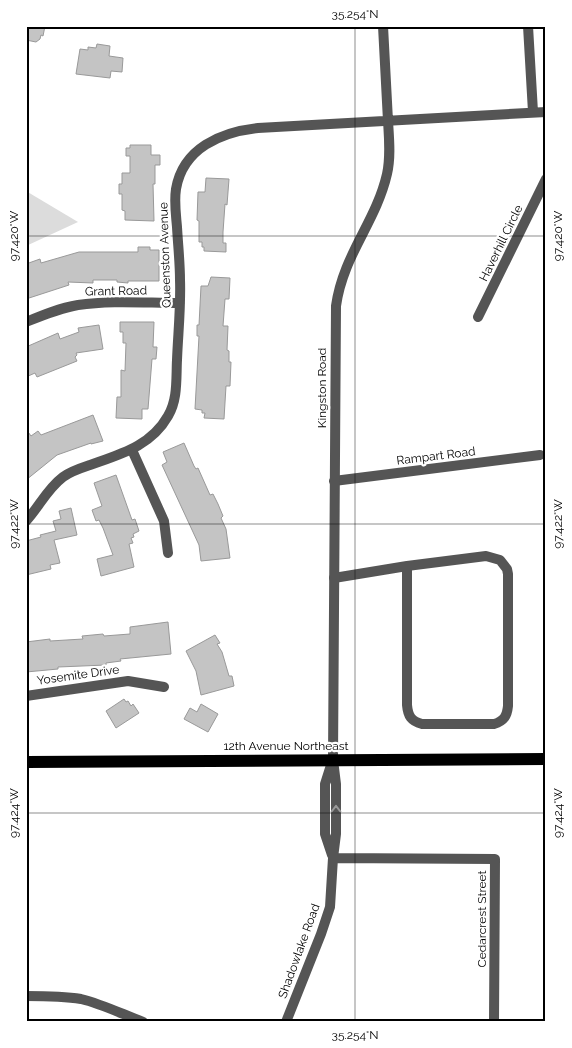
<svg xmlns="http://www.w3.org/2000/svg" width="572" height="1048" font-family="Raleway,sans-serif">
  <rect width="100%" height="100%" fill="#fff"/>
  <!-- green -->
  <path fill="#dcdcdc" d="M 26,191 L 78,222 L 26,246 Z"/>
  <!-- building -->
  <path fill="#c4c4c4" stroke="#999" d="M 26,26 L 45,26 L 43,36 L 41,35 L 40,39 L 36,42 L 26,40 Z
    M 97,44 L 110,46 L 109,56 L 123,58 L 122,72 L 111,71 L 110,78 L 76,74 L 80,49 L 88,50 L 88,47 L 96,48 Z
    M 130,145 L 151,145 L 151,155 L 160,155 L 160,165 L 155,165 L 155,184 L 153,184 L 154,221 L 125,220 L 125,211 L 122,210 L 122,194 L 119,194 L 119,184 L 122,184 L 122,173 L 130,173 L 130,156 L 126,156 L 126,148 L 130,148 Z
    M 206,178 L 229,179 L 227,205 L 225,204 L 223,232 L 223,243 L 226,243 L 226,252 L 204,251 L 204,247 L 202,247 L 202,242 L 199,242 L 199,221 L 197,220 L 198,192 L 205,192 Z
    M 138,247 L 150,247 L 150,250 L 159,250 L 159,281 L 128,281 L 128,283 L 117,282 L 117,280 L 93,280 L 93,283 L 68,282 L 69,285 L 26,299 L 26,264 L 40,259 L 41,263 L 79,252 L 138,252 Z
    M 211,277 L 230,278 L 229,299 L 225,299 L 223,326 L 228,326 L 227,350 L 229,351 L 229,362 L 231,362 L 230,386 L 226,386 L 224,419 L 204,418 L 205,413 L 202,413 L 202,410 L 195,409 L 199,336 L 197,336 L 197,325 L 199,325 L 201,286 L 208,286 Z
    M 120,322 L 154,322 L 153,347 L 157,347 L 156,359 L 152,359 L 148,409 L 142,409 L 142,419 L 116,418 L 117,397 L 121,397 L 121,370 L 125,371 L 126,343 L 123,343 L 123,332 L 120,332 Z
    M 99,325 L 103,349 L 76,353 L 77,355 L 75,357 L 77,361 L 37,377 L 35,373 L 26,377 L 26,347 L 58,333 L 60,339 L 79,332 L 78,328 Z
    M 93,415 L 103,441 L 91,444 L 91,443 L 57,455 L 26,480 L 26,429 L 31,436 L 38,431 L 41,435 Z
    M 184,443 L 194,466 L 196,469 L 198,468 L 210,495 L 213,494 L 218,504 L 223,516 L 221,518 L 226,529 L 230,558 L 201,561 L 199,545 L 162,465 L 167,462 L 163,452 Z
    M 116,475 L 132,520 L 135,519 L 139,531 L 133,534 L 134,537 L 131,538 L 133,543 L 129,544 L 134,567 L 101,576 L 97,559 L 113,555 L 103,528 L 99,520 L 96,521 L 92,510 L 102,506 L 94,483 Z
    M 71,508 L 77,535 L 54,540 L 60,563 L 50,565 L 51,569 L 26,575 L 26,541 L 41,537 L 40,535 L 56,531 L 53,521 L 61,519 L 59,511 Z
    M 168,622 L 171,654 L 120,659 L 121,661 L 106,663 L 106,665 L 58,667 L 58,669 L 26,672 L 26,642 L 50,639 L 50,641 L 83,639 L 82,636 L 103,634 L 104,636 L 130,634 L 130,627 Z
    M 215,635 L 220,643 L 217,644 L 222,652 L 229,676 L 232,676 L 234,686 L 201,695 L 196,671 L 186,651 Z
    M 124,699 L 126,702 L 128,701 L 131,706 L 133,704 L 139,713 L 116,728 L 106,711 Z
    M 201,704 L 218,714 L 208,732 L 184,719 L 190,708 L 197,712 Z"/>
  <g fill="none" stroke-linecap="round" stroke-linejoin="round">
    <!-- minor -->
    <path stroke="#555" stroke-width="10" d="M 383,26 L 388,121
      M 528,26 L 533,112
      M 478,317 L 546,179
      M 26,322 C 43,315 60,308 78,305 C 111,300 146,303 180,303
      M 132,450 L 164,521 L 168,553
      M 334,481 L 540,455
      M 26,521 C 39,507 47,489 63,477 C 71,471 81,468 90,465 C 121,454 151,446 168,416 C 178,399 176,379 177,360 C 178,334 181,307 180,280 C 180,263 178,245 177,227 C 176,215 174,202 176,189 C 183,148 221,132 258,128 L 546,112
      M 334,578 L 407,566 L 486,556 L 500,560 L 507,569 L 508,574 L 508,706 C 507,716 504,721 494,724 L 422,724 C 411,721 408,716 407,705 L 407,566
      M 26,696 L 128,681 L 164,687
      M 332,855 L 325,834 L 325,784 L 332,762
      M 333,858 L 495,859 L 494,1022
      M 26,996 C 44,996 63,996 81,999 C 102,1004 122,1014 143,1022
      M 286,1022 L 321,934 L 330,907 L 333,858 L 336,834 L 336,784 L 333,760"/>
    <!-- tertiary -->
    <path stroke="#555" stroke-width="10" d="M 333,760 L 336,306 C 343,255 376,222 387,174 C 391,157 389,138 388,121"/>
    <!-- primary -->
    <path stroke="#000" stroke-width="12" d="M 26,762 L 546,759"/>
  </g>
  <!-- one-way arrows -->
  <defs><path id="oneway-chevron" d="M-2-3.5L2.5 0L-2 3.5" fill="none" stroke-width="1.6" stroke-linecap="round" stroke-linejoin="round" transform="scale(1.25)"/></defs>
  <use stroke="#999" href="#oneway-chevron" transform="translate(336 809) rotate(-90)"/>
  <!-- ticks -->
  <path fill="none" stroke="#000" stroke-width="1" stroke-opacity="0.45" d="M 355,26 L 355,1022M 26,236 L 546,236M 26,524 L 546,524M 26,813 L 546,813"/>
  <g text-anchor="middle" stroke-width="4.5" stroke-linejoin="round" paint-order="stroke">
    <!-- street labels -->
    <g font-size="12" fill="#000" stroke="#fff">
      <text transform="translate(501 243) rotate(-64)" y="4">Haverhill Circle</text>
      <text transform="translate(165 255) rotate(-92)" y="4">Queenston Avenue</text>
      <text transform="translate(116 291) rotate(-1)" y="4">Grant Road</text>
      <text transform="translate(322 388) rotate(-90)" y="4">Kingston Road</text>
      <text transform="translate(436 456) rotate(-7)" y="4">Rampart Road</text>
      <text transform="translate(78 675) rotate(-8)" y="4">Yosemite Drive</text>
      <text x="286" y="750">12th Avenue Northeast</text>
      <text transform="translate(482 919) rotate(-90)" y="4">Cedarcrest Street</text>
      <text transform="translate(299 951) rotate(-70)" y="4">Shadowlake Road</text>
    </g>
  </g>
  <!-- border -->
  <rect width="572" height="1048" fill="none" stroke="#ffffff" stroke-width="55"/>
  <rect x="28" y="28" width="516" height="992" fill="none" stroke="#000" stroke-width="2"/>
  <g font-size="12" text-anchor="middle" fill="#000">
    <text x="355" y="18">35.254°N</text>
    <text transform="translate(558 236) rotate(-90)" y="4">97.420°W</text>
    <text transform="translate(14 236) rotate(-90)" y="4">97.420°W</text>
    <text transform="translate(558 524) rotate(-90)" y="4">97.422°W</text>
    <text transform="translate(14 524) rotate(-90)" y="4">97.422°W</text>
    <text transform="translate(14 813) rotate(-90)" y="4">97.424°W</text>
    <text transform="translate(558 813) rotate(-90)" y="4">97.424°W</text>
    <text x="355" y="1039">35.254°N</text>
  </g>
</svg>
